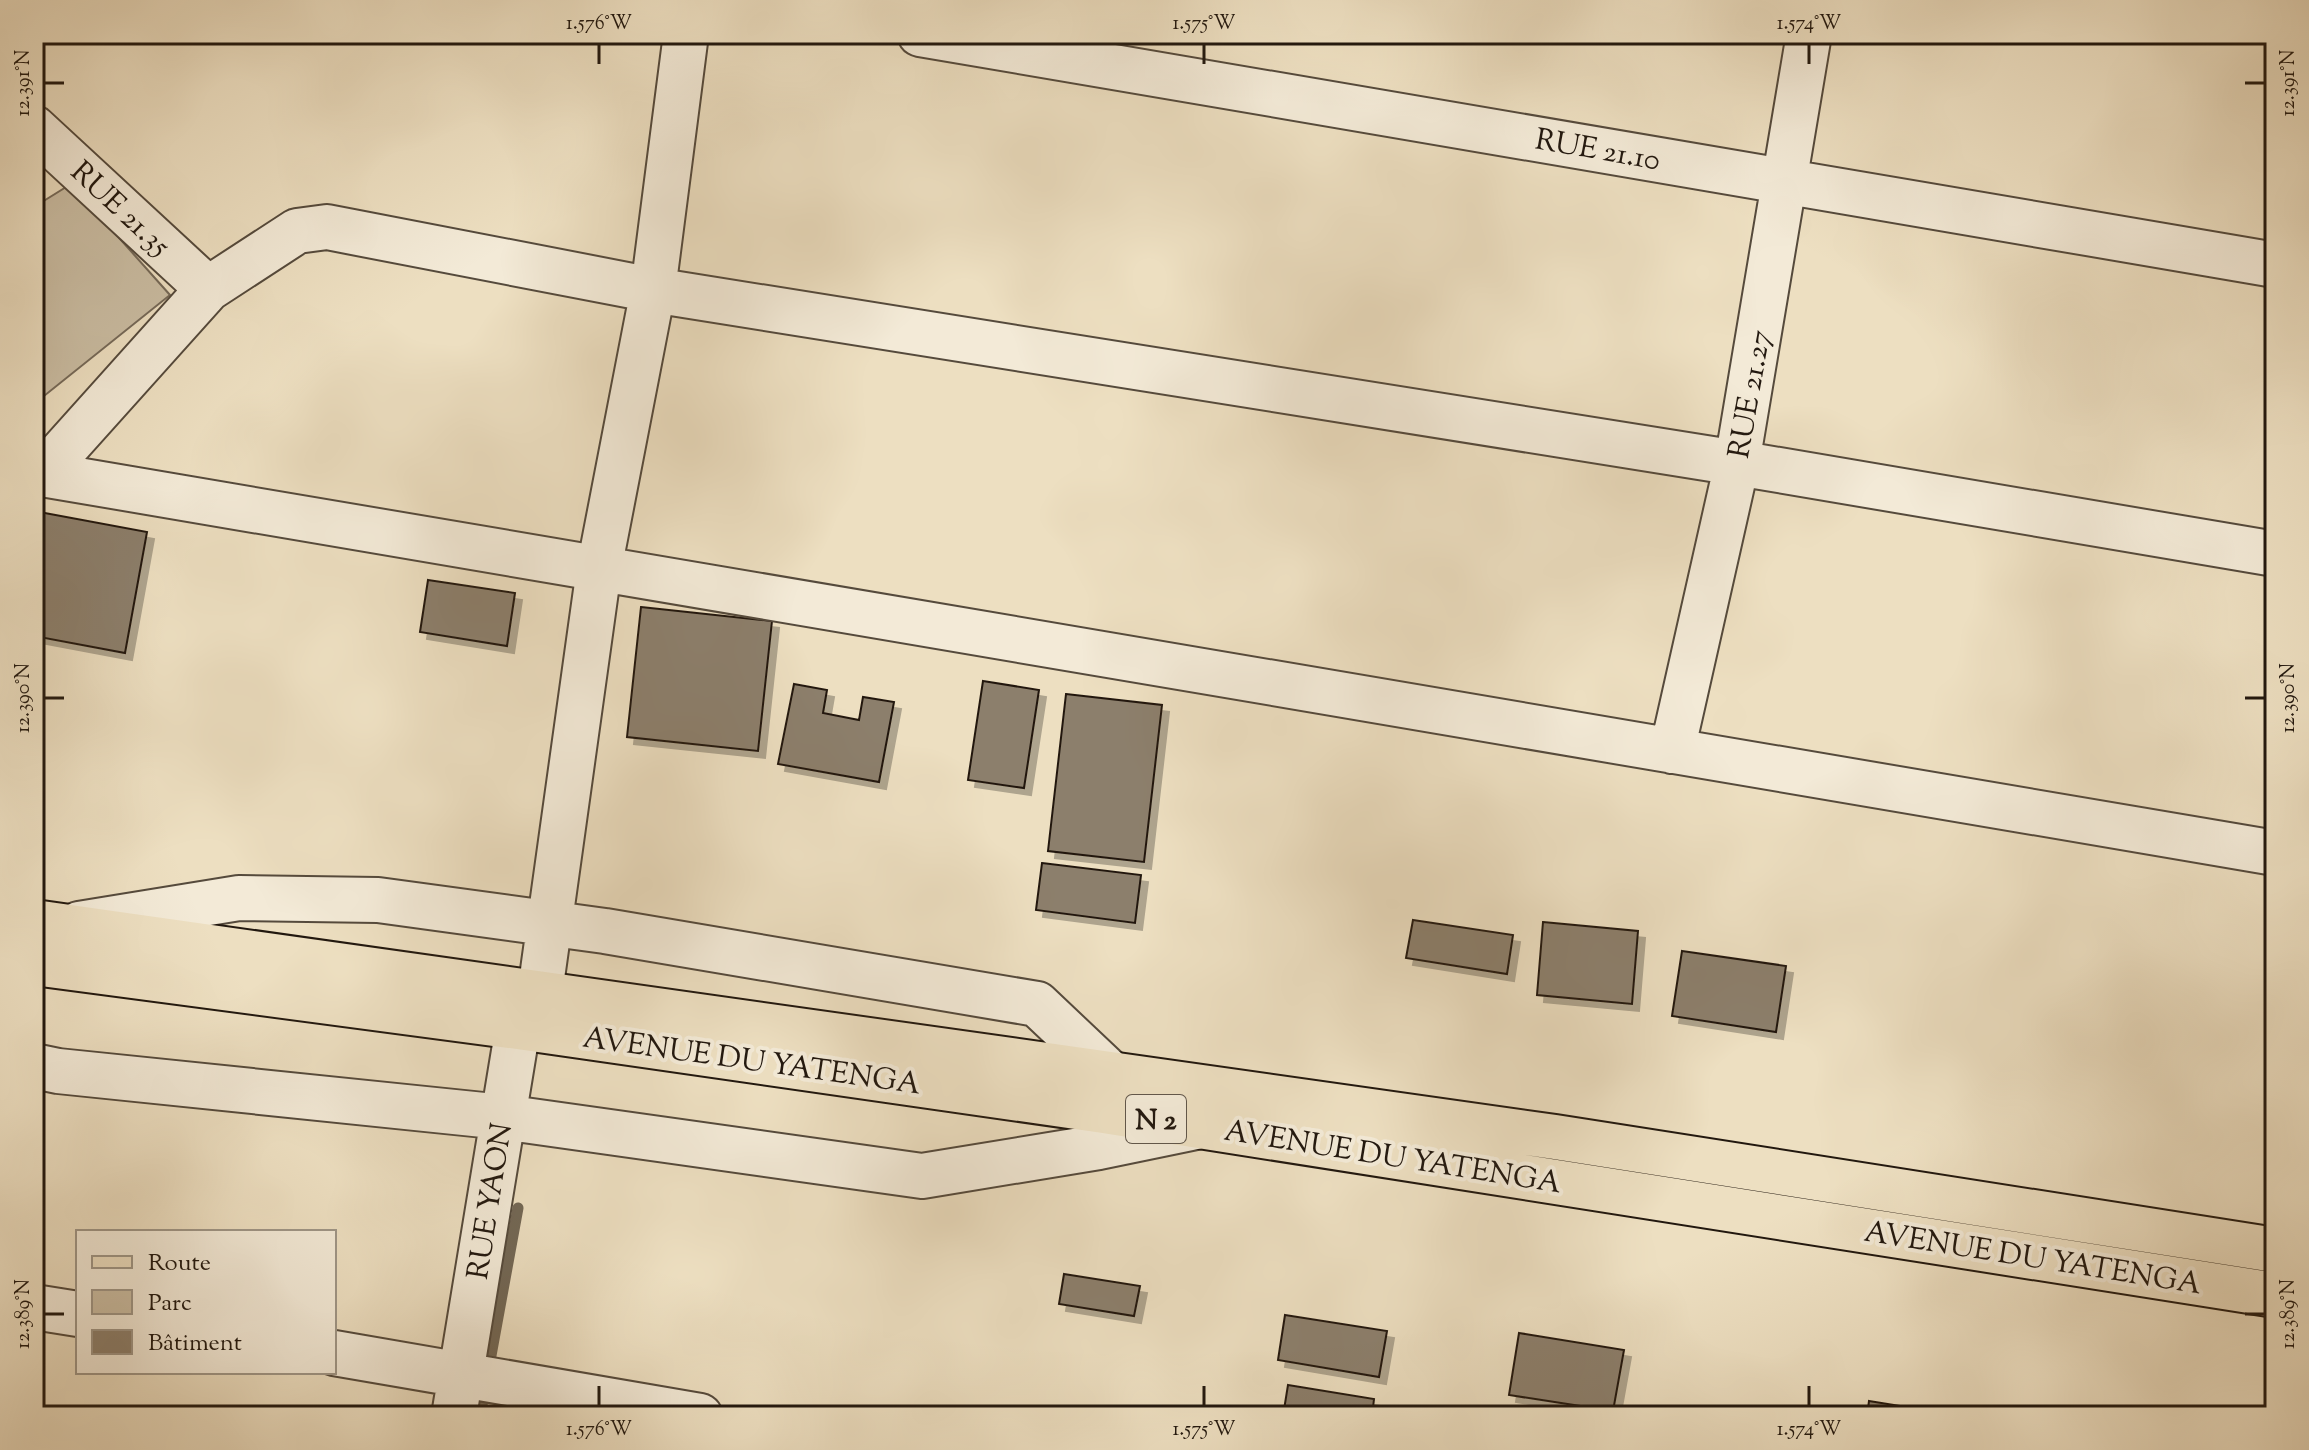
<svg xmlns="http://www.w3.org/2000/svg" width="2309" height="1450" font-family="'Sorts Mill Goudy',serif">
  <defs>
    <filter id="shadow"><feDropShadow dx="7" dy="7" stdDeviation="0" flood-color="#0004"/></filter>
  </defs>
  <rect width="100%" height="100%" fill="#eddfc1"/>
  <filter id="stains"><feTurbulence type="fractalNoise" baseFrequency=".0025" numOctaves="4"/><feColorMatrix values="0 0 0 0 .2 0 0 0 0 .09 0 0 0 0 .02 0 0 0 .5 -.17"/></filter>
  <radialGradient id="worn" r=".72"><stop offset=".6" stop-color="#630" stop-opacity="0"/><stop offset="1" stop-color="#630" stop-opacity=".3"/></radialGradient>
  <!-- green -->
  <path fill="#cabda3" stroke="#766a59" stroke-width="2" d="M 71,184 L 170,295 L 34,404 L 34,207 Z"/>
  <g fill="none" stroke-linecap="round" stroke-linejoin="round">
    <!-- stream -->
    <path stroke="#726755" stroke-width="11" d="M 488,1372 L 518,1208
      M 480,1416 L 485,1389"/>
  </g>
  <!-- building -->
  <path fill="#8c7f6c" stroke="#22180f" stroke-width="2" filter="url(#shadow)" d="M 34,511 L 147,532 L 125,653 L 34,636 Z
    M 428,580 L 515,593 L 507,646 L 420,632 Z
    M 641,607 L 772,621 L 758,751 L 627,737 Z
    M 983,681 L 1039,690 L 1024,788 L 968,780 Z
    M 794,684 L 827,690 L 823,713 L 859,720 L 863,697 L 894,702 L 879,782 L 778,764 Z
    M 1066,694 L 1162,705 L 1144,862 L 1048,851 Z
    M 1042,863 L 1141,875 L 1135,923 L 1036,910 Z
    M 1413,920 L 1513,935 L 1507,974 L 1406,958 Z
    M 1543,922 L 1638,931 L 1632,1004 L 1537,995 Z
    M 1682,951 L 1786,966 L 1776,1032 L 1672,1016 Z
    M 1064,1274 L 1140,1286 L 1134,1316 L 1059,1304 Z
    M 1285,1315 L 1387,1331 L 1379,1377 L 1278,1360 Z
    M 1519,1333 L 1624,1350 L 1613,1411 L 1509,1395 Z
    M 1288,1385 L 1374,1399 L 1372,1416 L 1283,1416 Z
    M 1869,1401 L 1962,1416 L 1867,1416 Z"/>
  <g fill="none" stroke-linecap="round" stroke-linejoin="round">
    <defs>
      <path id="minor" d="M 920,34 L 2275,265
        M 34,128 L 208,289
        M 42,474 L 208,289 L 297,231 L 327,227 L 653,290 L 1737,463 L 2275,554
        M 42,474 L 2275,853
        M 1672,751 L 1737,463 L 1809,34
        M 79,924 L 239,898 L 378,900 L 605,931 L 1037,1004 L 1111,1074
        M 34,1066 L 58,1071 L 503,1117 L 922,1176 L 1099,1147 L 1196,1127
        M 34,1307 L 78,1314
        M 334,1353 L 700,1416
        M 454,1416 L 518,1027 L 540,992 L 599,569 L 653,290 L 686,34"/>
      <path id="primary" d="M 34,922 L 1555,1137 L 2275,1250
        M 34,963 L 518,1027 L 1104,1111 L 2275,1295"/>
    </defs>
    <!-- minor casing -->
    <use href="#minor" stroke="#554a3c" stroke-width="48"/>
    <!-- primary casing -->
    <use href="#primary" stroke="#22180f" stroke-width="48"/>
    <!-- minor -->
    <use href="#minor" stroke="#f3ead7" stroke-width="44"/>
    <!-- primary -->
    <use href="#primary" stroke="#eddfc1" stroke-width="44"/>
  </g>
  <!-- ticks -->
  <path fill="none" stroke="#22180f" stroke-width="3" d="M 599,44 L 599,64M 1204,44 L 1204,64M 1809,44 L 1809,64M 44,83 L 64,83M 2245,83 L 2265,83M 44,698 L 64,698M 2245,698 L 2265,698M 44,1314 L 64,1314M 2245,1314 L 2265,1314M 599,1386 L 599,1406M 1204,1386 L 1204,1406M 1809,1386 L 1809,1406"/>
  <g text-anchor="middle" stroke-width="8" stroke-linejoin="round" paint-order="stroke">
    <!-- shield labels -->
    <rect fill="#f3ead7" stroke="#61574b" stroke-width="2" x="1126" y="1095" width="60" height="48" rx="6"/>
    <g font-size="28" font-weight="bold" fill="#22180f">
      <text x="1156" y="1129">N 2</text>
    </g>
    <!-- street labels -->
    <g font-size="30" fill="#22180f" stroke="#f3ead7">
      <text transform="translate(1598 149) rotate(10)" y="10">RUE 21.10</text>
      <text transform="translate(121 208) rotate(43)" y="10">RUE 21.35</text>
      <text transform="translate(1749 394) rotate(-80)" y="10">RUE 21.27</text>
      <text transform="translate(752 1060) rotate(8)" y="10">AVENUE DU YATENGA</text>
      <text transform="translate(1393 1156) rotate(9)" y="10">AVENUE DU YATENGA</text>
      <text transform="translate(489 1201) rotate(-81)" y="10">RUE YAON</text>
      <text transform="translate(2033 1257) rotate(9)" y="10">AVENUE DU YATENGA</text>
    </g>
  </g>
  <!-- margin -->
  <rect width="2309" height="1450" fill="none" stroke="#eddfc1" stroke-width="88"/>
  <!-- legend -->
  <rect x="76" y="1230" width="260" height="144" fill="#f3ead7" stroke="#9f9687" stroke-width="2"/>
  <rect x="92" y="1256" width="40" height="12" fill="#eddfc1" stroke="#9f9687" stroke-width="2"/>
  <text x="148" y="1270" font-size="24" fill="#22180f">Route</text>
  <rect x="92" y="1290" width="40" height="24" fill="#cabda3" stroke="#9f9687" stroke-width="2"/>
  <text x="148" y="1310" font-size="24" fill="#22180f">Parc</text>
  <rect x="92" y="1330" width="40" height="24" fill="#8c7f6c" stroke="#9f9687" stroke-width="2"/>
  <text x="148" y="1350" font-size="24" fill="#22180f">Bâtiment</text>
  <rect x="44" y="44" width="2221" height="1362" fill="none" stroke="#22180f" stroke-width="3"/>
  <g font-size="20" text-anchor="middle" fill="#22180f">
    <text x="599" y="29">1.576°W</text>
    <text x="1204" y="29">1.575°W</text>
    <text x="1809" y="29">1.574°W</text>
    <text transform="translate(22 83) rotate(-90)" y="7">12.391°N</text>
    <text transform="translate(2287 83) rotate(-90)" y="7">12.391°N</text>
    <text transform="translate(22 698) rotate(-90)" y="7">12.390°N</text>
    <text transform="translate(2287 698) rotate(-90)" y="7">12.390°N</text>
    <text transform="translate(22 1314) rotate(-90)" y="7">12.389°N</text>
    <text transform="translate(2287 1314) rotate(-90)" y="7">12.389°N</text>
    <text x="599" y="1435">1.576°W</text>
    <text x="1204" y="1435">1.575°W</text>
    <text x="1809" y="1435">1.574°W</text>
  </g>
  <rect width="100%" height="100%" filter="url(#stains)"/>
  <rect width="100%" height="100%" fill="url(#worn)"/>
</svg>
